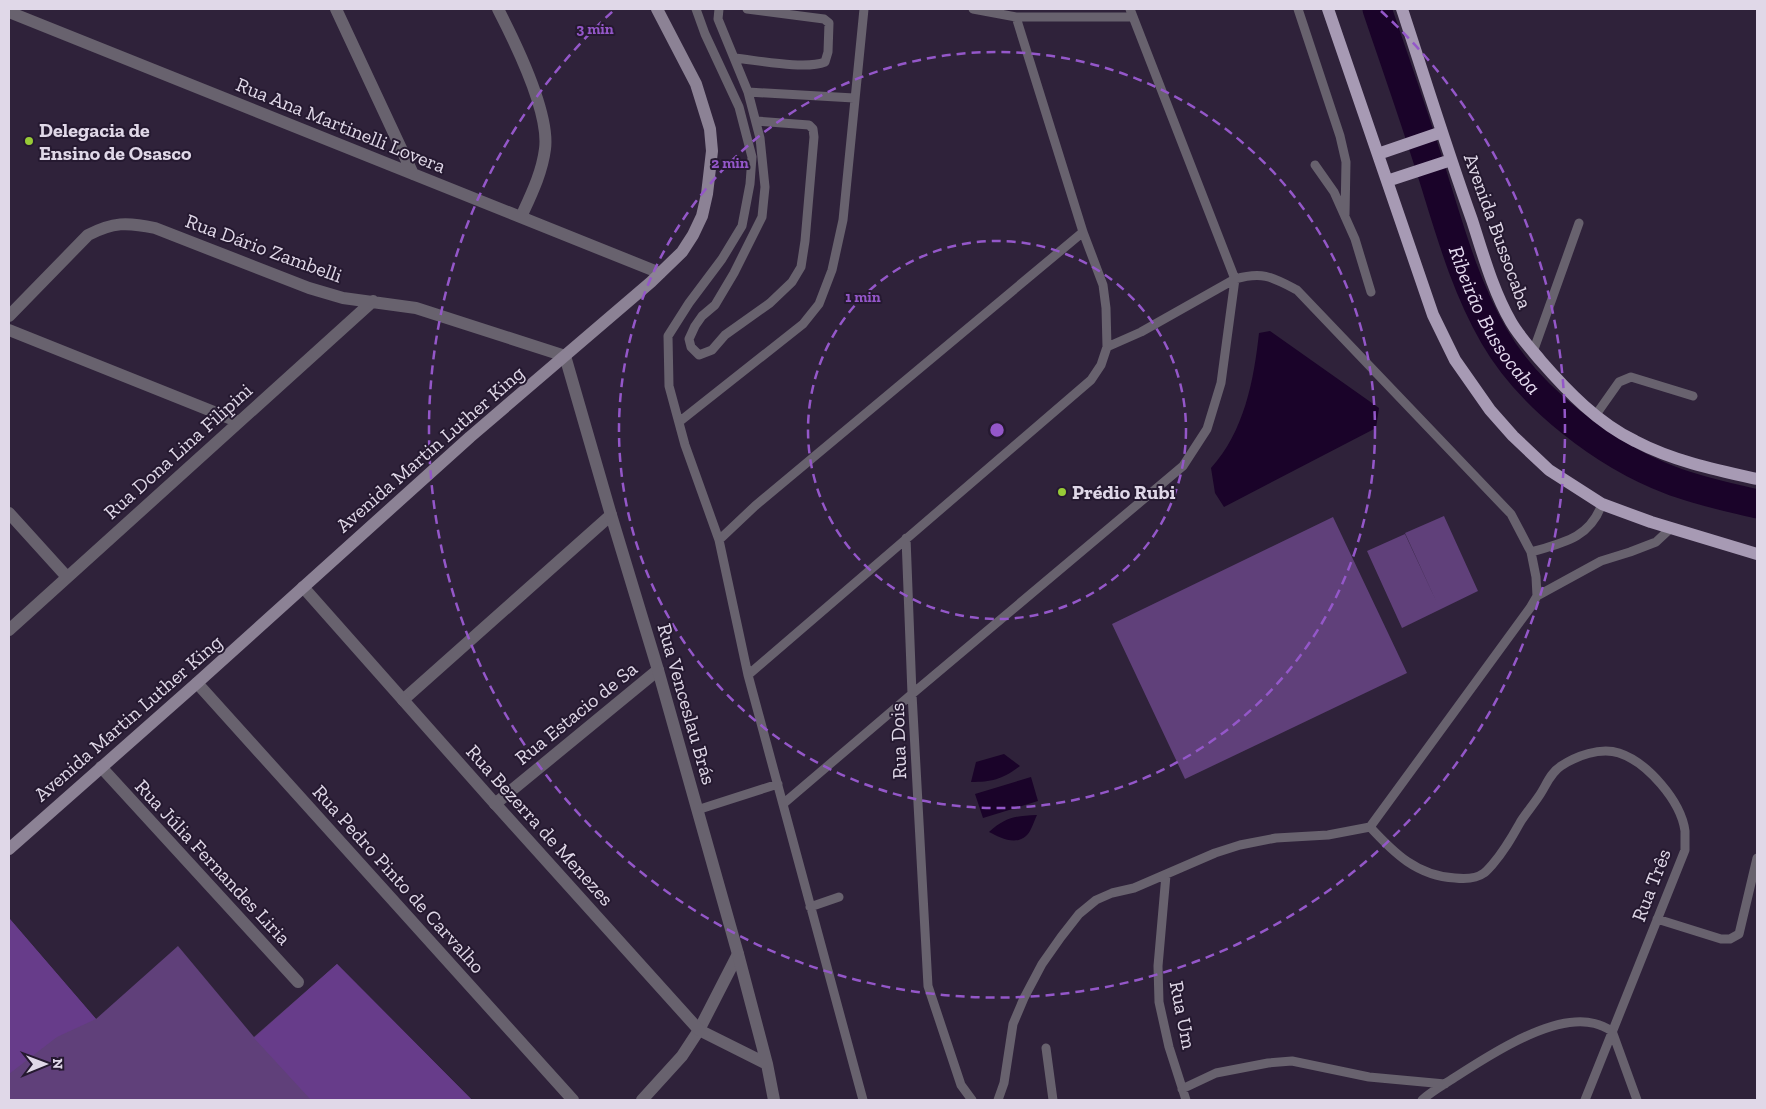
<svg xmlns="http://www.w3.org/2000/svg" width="1766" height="1109" font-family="'Zilla Slab',serif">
  <rect width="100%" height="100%" fill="#2f223a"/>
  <!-- green -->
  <path fill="#60407a" d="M 1444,516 L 1478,591 L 1402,628 L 1367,551 L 1405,534 L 1437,603 L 1405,533 Z
    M 1333,517 L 1407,673 L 1185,779 L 1112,624 Z
    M 9,918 L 96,1019 L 178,946 L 254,1037 L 337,964 L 472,1100 L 9,1100 Z"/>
  <!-- forest -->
  <path fill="#673c8a" d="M 9,918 L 96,1019 L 57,1037 L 9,1074 Z
    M 337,964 L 472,1100 L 311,1100 L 254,1038 Z"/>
  <!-- water -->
  <path fill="#1a0329" d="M 1270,331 L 1379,408 L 1376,428 L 1224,507 L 1215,493 L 1211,468 C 1244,432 1254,380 1259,333 Z
    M 1004,754 L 1020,766 C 1003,779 992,782 971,782 L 976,762 Z
    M 1031,777 L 1038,801 L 983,818 L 975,794 Z
    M 1037,815 C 1034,821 1031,832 1026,836 C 1015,846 999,837 989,832 C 1006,817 1015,816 1037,815 Z"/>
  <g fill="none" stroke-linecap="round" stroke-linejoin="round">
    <!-- river -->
    <path stroke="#1a0329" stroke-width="29" id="s1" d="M 1377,9 C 1395,62 1414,116 1431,170 C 1449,227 1464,284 1494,336 C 1529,397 1604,455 1670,480 C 1698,491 1728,497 1757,504"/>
    <!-- service -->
    <path stroke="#68626e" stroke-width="9" d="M 696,9 L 705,34 L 739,107 L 752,157 L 750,184 L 742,226 L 722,259 L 689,303 L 668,336 L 669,386 L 685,445 L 719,540
      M 719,9 L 718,19 L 748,92 L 854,98
      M 973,9 L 1016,17 L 1132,17
      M 1298,9 L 1340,136 L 1346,162 L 1345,215
      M 734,58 C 756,60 805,70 825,62 L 828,52 L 829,23 L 824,19 L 747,9
      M 748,92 L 760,138 L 765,187 L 762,217 L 734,273 L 715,305 L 702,316 L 695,326 L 689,339 L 691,347 L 699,355 L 712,350 L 725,335 L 770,303 L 792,282 L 801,267 L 805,241 L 814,137 L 813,129 L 809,125 L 756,121
      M 1315,165 L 1334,192 L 1355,239 L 1371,292
      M 1533,352 L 1579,223
      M 1595,416 L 1619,382 L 1631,377 L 1693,396
      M 679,422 L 803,324 L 819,304 L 832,270 L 843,220 L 864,9
      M 1531,552 C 1563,543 1590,538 1602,504
      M 1537,596 L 1601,561 L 1630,552 L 1656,542 L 1671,528
      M 748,675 L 1091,380 L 1101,365 L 1107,347 L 1106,308 L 1103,285 L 1083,232 L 1016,17
      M 783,804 L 912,694 L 906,538
      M 697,810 L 778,784
      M 1370,827 C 1394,853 1417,876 1455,878 C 1464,879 1476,879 1484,873 C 1487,871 1490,867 1492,865 C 1505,850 1512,837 1521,821 C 1527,812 1533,805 1539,796 C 1546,786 1550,773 1561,766 C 1576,756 1600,747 1619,753 C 1647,762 1681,801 1685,831 C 1685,837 1685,844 1685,850 L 1585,1100
      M 1166,875 L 1158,966 L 1159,1002 L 1169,1047 L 1186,1100
      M 810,907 L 839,897
      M 1657,919 L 1721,939 L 1730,939 L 1739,934 L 1757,858
      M 1046,1048 L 1053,1100
      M 1182,1089 L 1216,1073 L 1268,1063 L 1292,1061 L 1369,1077 L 1445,1084
      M 863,1100 L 748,675 L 719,540 L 755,506 L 1083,232
      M 972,1100 L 961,1085 L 928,986 L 912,694 L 1183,466 L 1207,429 L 1221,383 L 1235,279 L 1130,9
      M 998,1100 L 1004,1083 L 1013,1024 L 1024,998 L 1042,964 L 1061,937 L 1079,914 L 1096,900 L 1112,893 L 1134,888 L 1215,853 L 1240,845 L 1276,838 L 1328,835 L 1370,827 L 1530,608 L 1537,596 L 1536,577 L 1531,552 L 1511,514 L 1297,290 C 1272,277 1263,271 1235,279 L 1141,332 L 1107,347
      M 1422,1100 C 1432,1091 1445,1084 1457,1076 C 1488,1056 1538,1024 1575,1022 C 1590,1021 1600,1024 1612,1031 L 1637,1100"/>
    <!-- minor -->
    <path stroke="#68626e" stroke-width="12" d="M 336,9 L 413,174
      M 498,9 C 515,42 550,112 545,149 C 542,173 531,195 521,217
      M 9,12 L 660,273
      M 9,316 L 88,235 C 113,222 127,222 155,228 L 309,288 L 343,298 L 416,308 L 565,356
      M 9,330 L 239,422
      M 9,513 L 67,577
      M 9,630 L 373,301
      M 197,683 L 573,1100
      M 403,700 L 611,515
      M 101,767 L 298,982
      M 495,804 L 658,670
      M 642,1100 L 682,1056 L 699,1030 L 738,954"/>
    <!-- tertiary -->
    <path stroke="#68626e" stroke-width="12" d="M 565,356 L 611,515 L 658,670 L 738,954 L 767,1064 L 774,1100
      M 303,587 L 490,798 L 699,1030 L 767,1064"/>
    <!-- secondary -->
    <path stroke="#8c8295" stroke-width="12" d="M 9,849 L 197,683 L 470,437 L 651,282 L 682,252 L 693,235 L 702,216 L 707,194 L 712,151 L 710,129 L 696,84 L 657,9"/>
    <!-- primary -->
    <path stroke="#a79ab4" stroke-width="12" d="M 1328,9 L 1433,315 L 1455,360 L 1490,410 L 1513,436 L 1549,470 L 1602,504 L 1651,522 L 1757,554
      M 1402,9 C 1425,79 1447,150 1472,220 C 1483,254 1493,291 1511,322 C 1519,336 1531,349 1541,361 C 1568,392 1598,423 1635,441 C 1673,461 1716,470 1757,479
      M 1378,154 L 1442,132
      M 1387,181 L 1451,160"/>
  </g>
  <!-- distance rings -->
  <g fill="none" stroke="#9457c9" stroke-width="2.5" stroke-dasharray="9 6">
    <circle cx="997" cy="430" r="189"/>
    <circle cx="997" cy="430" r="378"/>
    <path d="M1381 11A568 568 0 1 1 613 11"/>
  </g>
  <!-- markers -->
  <g fill="#98cb37" stroke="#251930" stroke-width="2">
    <circle cx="29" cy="141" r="5"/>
    <circle cx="1062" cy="492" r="5"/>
  </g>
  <g text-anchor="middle" stroke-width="4" stroke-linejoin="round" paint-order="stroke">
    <!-- street labels -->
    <g font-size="20" fill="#e0d8e8" stroke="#251930">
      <text transform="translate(341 125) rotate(22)" y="7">Rua Ana Martinelli Lovera</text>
      <text transform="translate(1498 231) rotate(70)" y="7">Avenida Bussocaba</text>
      <text transform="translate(264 248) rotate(20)" y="7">Rua Dário Zambelli</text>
      <text transform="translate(430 449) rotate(-41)" y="7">Avenida Martin Luther King</text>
      <text transform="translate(178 451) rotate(-42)" y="7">Rua Dona Lina Filipini</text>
      <text transform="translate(687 704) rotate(74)" y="7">Rua Venceslau Brás</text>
      <text transform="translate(576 713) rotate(-39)" y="7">Rua Estacio de Sa</text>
      <text transform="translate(128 718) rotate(-41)" y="7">Avenida Martin Luther King</text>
      <text transform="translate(898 741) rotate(-92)" y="7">Rua Dois</text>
      <text transform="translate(540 825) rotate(48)" y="7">Rua Bezerra de Menezes</text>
      <text transform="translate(213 862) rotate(47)" y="7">Rua Júlia Fernandes Liria</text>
      <text transform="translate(399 879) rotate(48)" y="7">Rua Pedro Pinto de Carvalho</text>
      <text transform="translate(1651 885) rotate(-69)" y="7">Rua Três</text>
      <text transform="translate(1183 1015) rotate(79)" y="7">Rua Um</text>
    </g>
    <!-- poi labels -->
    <g font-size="20" font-weight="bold" fill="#e0d8e8" stroke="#251930" text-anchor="start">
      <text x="39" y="137">Delegacia de<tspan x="39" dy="23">Ensino de Osasco</tspan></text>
      <text x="1072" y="499">Prédio Rubi</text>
    </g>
    <!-- water labels -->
    <g font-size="21" font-style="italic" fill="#e4daef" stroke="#251930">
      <text dy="7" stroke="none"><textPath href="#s1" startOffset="334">Ribeirão Bussocaba</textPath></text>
    </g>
  </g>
  <circle cx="997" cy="430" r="8" fill="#9457c9" stroke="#251930" stroke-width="2.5"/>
  <g font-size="15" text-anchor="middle" font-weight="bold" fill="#9457c9" stroke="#251930" stroke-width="4" stroke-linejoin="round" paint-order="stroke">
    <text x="595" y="34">3 min</text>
    <text x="730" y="168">2 min</text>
    <text x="863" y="302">1 min</text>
  </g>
  <!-- border -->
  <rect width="1766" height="1109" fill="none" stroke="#e0d8e8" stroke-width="20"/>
  <!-- north arrow -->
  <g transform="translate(45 1064) rotate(89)" stroke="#251930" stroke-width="4" paint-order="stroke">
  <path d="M0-4L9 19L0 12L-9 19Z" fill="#e0d8e8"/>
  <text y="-8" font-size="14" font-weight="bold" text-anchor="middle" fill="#e0d8e8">N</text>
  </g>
</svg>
